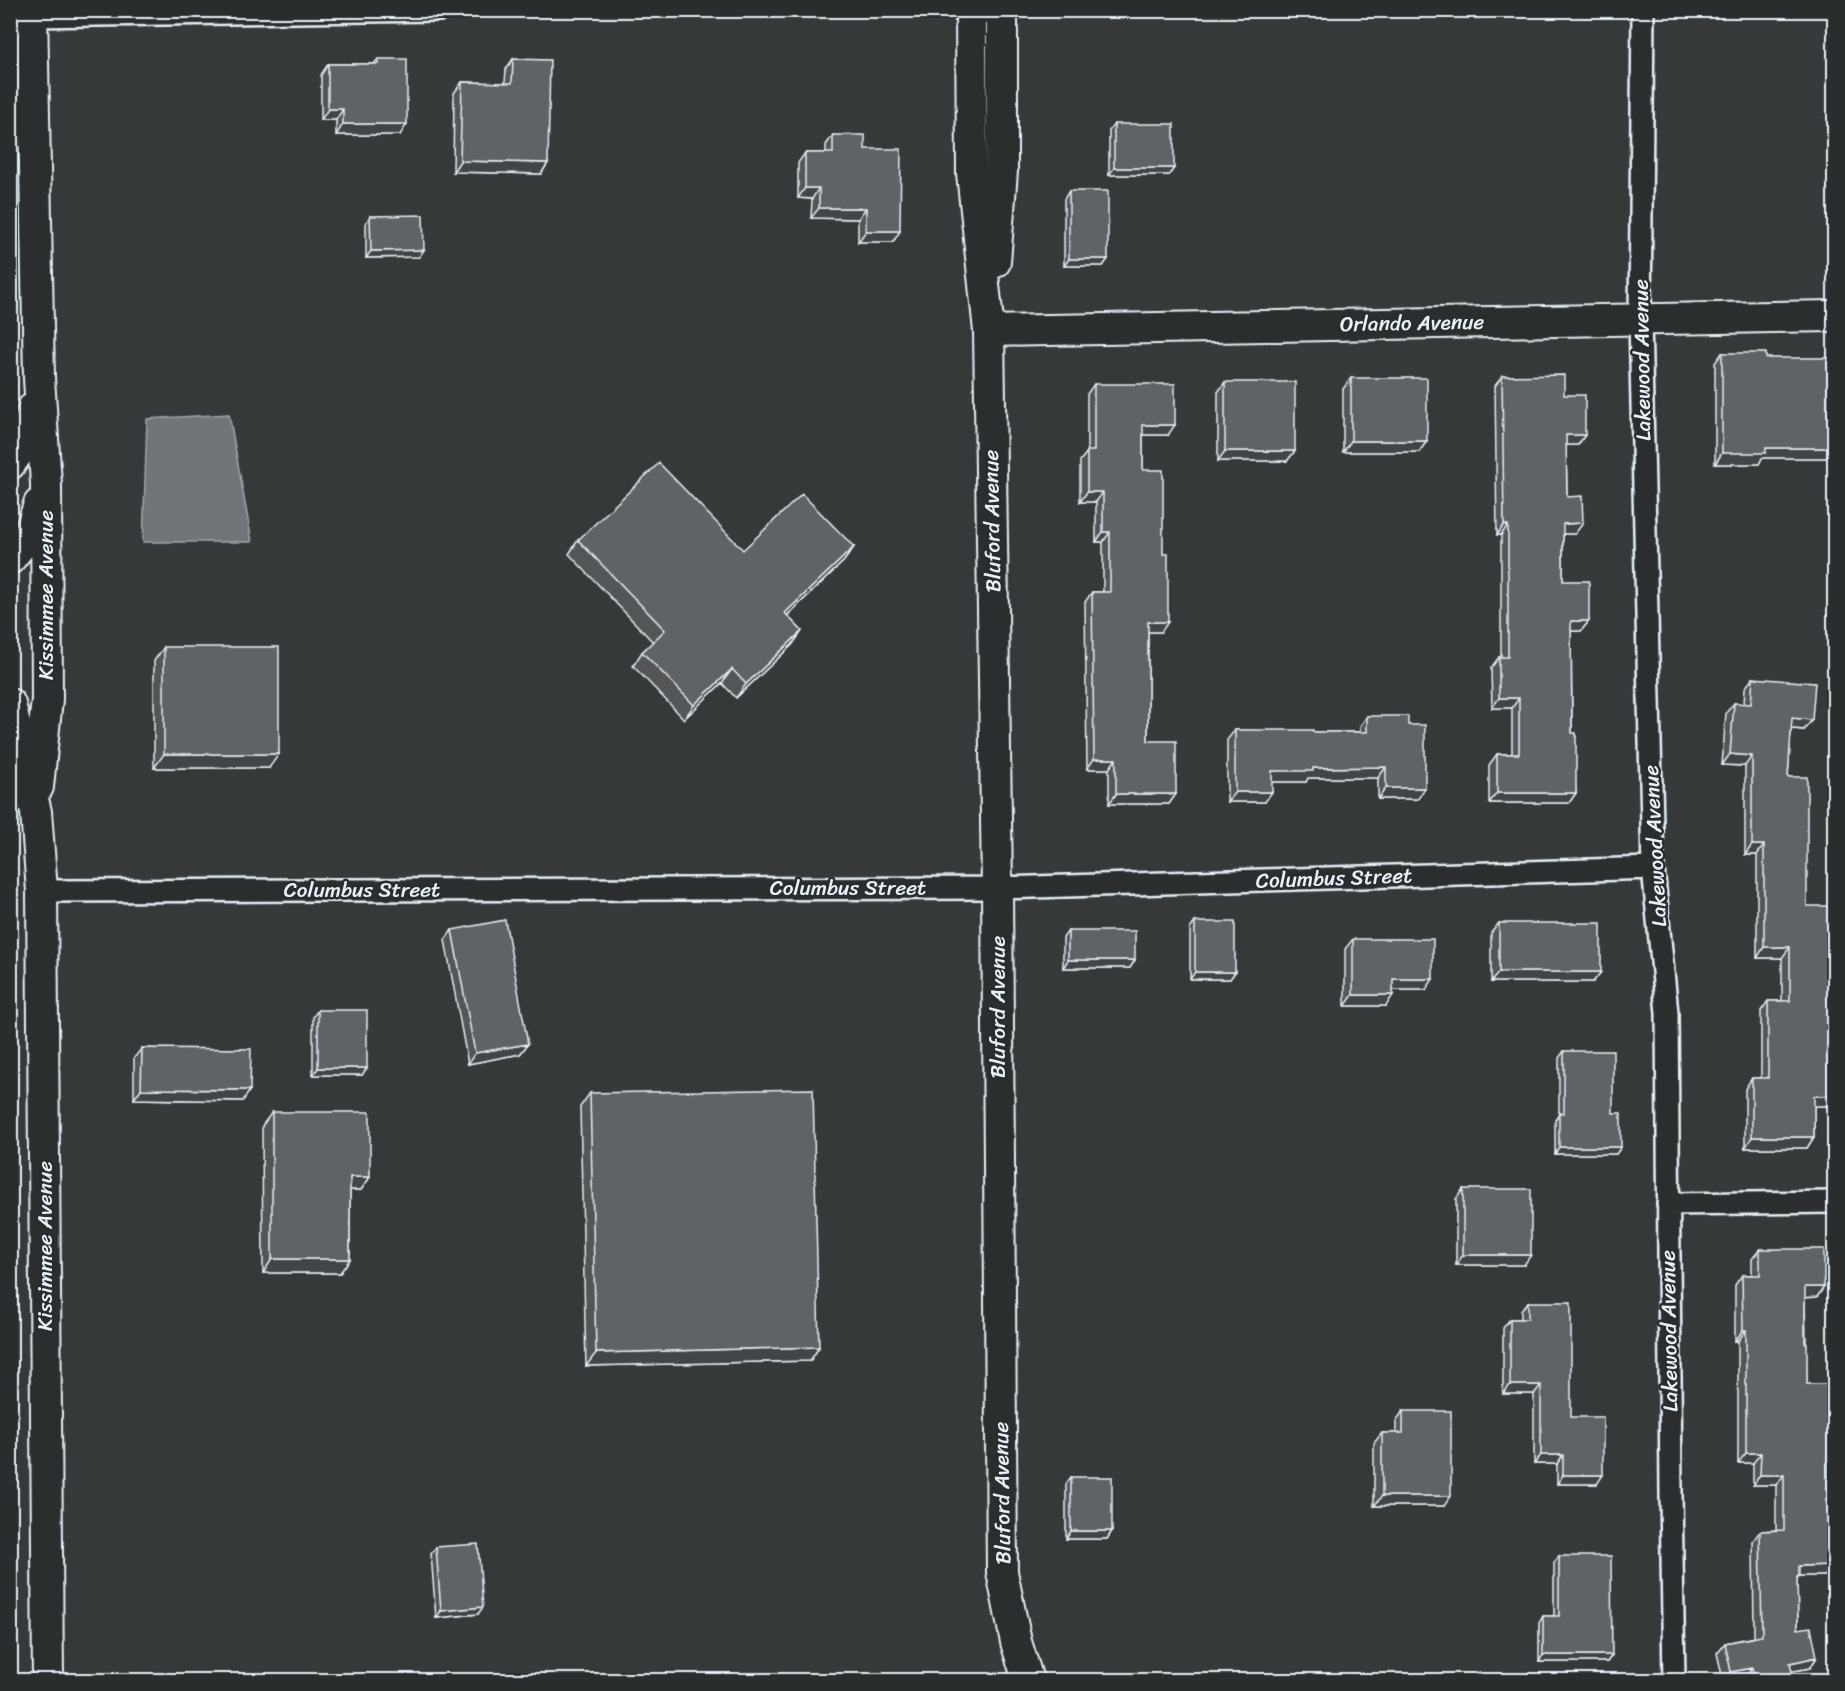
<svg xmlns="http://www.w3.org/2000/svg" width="1845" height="1691" font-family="Sriracha,sans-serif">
  <rect width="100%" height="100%" fill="#35393a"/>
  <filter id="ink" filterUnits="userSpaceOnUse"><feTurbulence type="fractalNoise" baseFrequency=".0167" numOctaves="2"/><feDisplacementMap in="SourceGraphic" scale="12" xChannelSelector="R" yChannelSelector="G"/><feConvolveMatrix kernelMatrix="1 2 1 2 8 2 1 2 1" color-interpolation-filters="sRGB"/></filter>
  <g filter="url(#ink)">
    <!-- water -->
    <path fill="#707579" stroke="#a0a7ac" stroke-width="1.5" d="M 229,414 L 252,542 L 143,542 L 147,419 Z"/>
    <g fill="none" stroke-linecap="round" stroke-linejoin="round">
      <defs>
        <path id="street" d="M 1643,10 L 1640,319 L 1653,868 L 1667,1013 L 1671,1494 L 1674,1680
          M 32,16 L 439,10
          M 42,891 L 997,888 L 1653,868
          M 1668,1204 L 1834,1202"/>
        <path id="secondary" d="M 32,10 L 39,378 L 46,484 L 47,699 L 38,787
          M 971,10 L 972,173 L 989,331 L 997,888 L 1002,1572 L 1016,1642 L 1028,1680
          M 995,262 L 1002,171 L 1002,10
          M 989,331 L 1834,316
          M 10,464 L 25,443 L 33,408
          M 10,559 L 29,535 L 39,504
          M 10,704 L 36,812 L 42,891 L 48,1680"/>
      </defs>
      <!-- street casing -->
      <use href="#street" stroke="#e8f1f8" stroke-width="26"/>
      <!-- secondary casing -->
      <use href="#secondary" stroke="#e8f1f8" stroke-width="34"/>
      <!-- street -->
      <use href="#street" stroke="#2a2d2e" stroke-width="21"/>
      <!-- secondary -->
      <use href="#secondary" stroke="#2a2d2e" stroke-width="30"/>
    </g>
    <!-- wall -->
    <path fill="#525557" stroke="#e8f1f8" stroke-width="1.5" d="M 378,59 L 400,135 L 336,135 L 336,120 L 321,120 L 321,75 L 328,64 L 374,64 Z
      M 513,59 L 548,163 L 541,174 L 453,172 L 454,93 L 462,82 L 505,83 L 506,69 Z
      M 1114,124 L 1174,168 L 1169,175 L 1109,175 L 1109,131 Z
      M 833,135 L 865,149 L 900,231 L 893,242 L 858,242 L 858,219 L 811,218 L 812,199 L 798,198 L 798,163 L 805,153 L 826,153 L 826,145 Z
      M 1069,191 L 1108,259 L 1103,266 L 1064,266 L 1064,199 Z
      M 370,216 L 419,257 L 366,258 L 366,223 Z
      M 1722,353 L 1766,358 L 1834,458 L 1762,458 L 1759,464 L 1715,464 L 1715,363 Z
      M 1502,376 L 1564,395 L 1585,435 L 1578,445 L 1566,445 L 1567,497 L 1575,534 L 1563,534 L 1563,581 L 1589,621 L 1581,631 L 1571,631 L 1572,733 L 1576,793 L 1569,803 L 1489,803 L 1489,765 L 1497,754 L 1512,754 L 1512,708 L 1492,708 L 1491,668 L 1499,657 L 1501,657 L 1501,535 L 1497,535 L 1495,386 Z
      M 1351,378 L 1427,441 L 1419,452 L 1343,452 L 1343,389 Z
      M 1225,382 L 1295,451 L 1287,461 L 1218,461 L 1218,392 Z
      M 1094,384 L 1168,435 L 1143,435 L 1143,470 L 1161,632 L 1148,632 L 1148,741 L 1176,794 L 1169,804 L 1109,804 L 1109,769 L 1087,769 L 1085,602 L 1092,592 L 1103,592 L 1103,542 L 1096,542 L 1096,502 L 1080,502 L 1080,461 L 1087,452 L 1087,394 Z
      M 578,540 L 743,550 L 854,547 L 844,561 L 787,616 L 802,631 L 792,645 L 736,698 L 722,683 L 684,719 L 633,666 L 642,652 L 653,642 L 569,554 Z
      M 164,647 L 269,768 L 154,768 L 154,661 Z
      M 1753,678 L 1804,730 L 1791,729 L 1788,777 L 1834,1096 L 1826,1106 L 1814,1106 L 1814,1137 L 1807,1148 L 1745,1148 L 1745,1089 L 1752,1078 L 1761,1078 L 1761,1011 L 1768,1001 L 1782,1001 L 1782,958 L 1757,958 L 1757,855 L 1745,855 L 1745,766 L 1722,765 L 1726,713 L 1734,703 L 1744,704 L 1745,688 Z
      M 1367,716 L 1408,725 L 1418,799 L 1378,799 L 1378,778 L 1308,778 L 1306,782 L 1272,782 L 1265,802 L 1227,802 L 1227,740 L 1235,730 L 1313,732 L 1360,732 L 1360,726 Z
      M 1195,922 L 1235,972 L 1230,979 L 1190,979 L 1190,929 Z
      M 1499,923 L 1601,972 L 1593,982 L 1491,982 L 1491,933 Z
      M 452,930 L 528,1044 L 520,1054 L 468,1064 L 445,940 Z
      M 1068,931 L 1135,960 L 1130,968 L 1063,968 L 1063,938 Z
      M 1353,939 L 1426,990 L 1393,990 L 1386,1006 L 1345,1006 L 1345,949 Z
      M 318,1010 L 362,1075 L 313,1075 L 313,1017 Z
      M 142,1048 L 243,1101 L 134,1099 L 134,1058 Z
      M 1564,1051 L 1621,1147 L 1616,1154 L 1555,1154 L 1555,1120 L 1559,1114 L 1559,1058 Z
      M 590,1093 L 819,1347 L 810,1361 L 586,1366 L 580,1107 Z
      M 272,1112 L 370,1177 L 361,1190 L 350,1190 L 350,1259 L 340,1273 L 263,1273 L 262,1126 Z
      M 1463,1189 L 1524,1265 L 1456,1265 L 1456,1199 Z
      M 1760,1249 L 1824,1287 L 1817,1297 L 1805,1298 L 1807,1384 L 1825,1576 L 1799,1576 L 1797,1579 L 1798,1629 L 1817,1657 L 1810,1668 L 1792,1671 L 1794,1680 L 1745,1680 L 1744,1679 L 1734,1680 L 1723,1680 L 1717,1653 L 1725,1643 L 1754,1637 L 1753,1541 L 1760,1531 L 1776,1530 L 1776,1485 L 1753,1485 L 1753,1463 L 1738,1463 L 1738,1341 L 1735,1341 L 1735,1285 L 1742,1275 L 1752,1275 L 1752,1259 Z
      M 1528,1302 L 1571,1417 L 1597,1484 L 1557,1484 L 1557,1464 L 1534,1464 L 1534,1394 L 1503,1394 L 1503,1328 L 1510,1319 L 1521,1319 L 1521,1311 Z
      M 1403,1411 L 1444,1506 L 1374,1506 L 1374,1443 L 1382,1433 L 1396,1433 L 1396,1421 Z
      M 1071,1477 L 1112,1531 L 1107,1539 L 1066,1539 L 1066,1484 Z
      M 436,1547 L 478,1614 L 436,1618 L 431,1554 Z
      M 1559,1556 L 1612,1655 L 1607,1662 L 1539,1662 L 1539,1623 L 1543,1616 L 1554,1616 L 1554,1563 Z"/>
    <!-- shaded-wall -->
    <path fill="#424547" stroke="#e8f1f8" stroke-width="1.5" d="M 328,109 L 343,109 L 336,120 L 321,120 Z
      M 343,124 L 407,124 L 400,135 L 336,135 Z
      M 460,161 L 548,163 L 541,174 L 453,172 Z
      M 1114,168 L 1174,168 L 1169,175 L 1109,175 Z
      M 805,188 L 819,188 L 812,199 L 798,198 Z
      M 819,208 L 866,208 L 858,219 L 811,218 Z
      M 866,231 L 900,231 L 893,242 L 858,242 Z
      M 424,250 L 419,257 L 366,258 L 371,251 Z
      M 1069,259 L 1108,259 L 1103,266 L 1064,266 Z
      M 1143,425 L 1175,425 L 1168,435 L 1136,435 Z
      M 1566,435 L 1585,435 L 1578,445 L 1559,445 Z
      M 1351,441 L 1427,441 L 1419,452 L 1343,452 Z
      M 1766,448 L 1834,448 L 1834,458 L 1762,458 L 1759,464 L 1715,464 L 1722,453 Z
      M 1225,451 L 1295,451 L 1287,461 L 1218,461 Z
      M 1087,492 L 1103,492 L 1096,502 L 1080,502 Z
      M 1583,523 L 1575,534 L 1556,534 L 1563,524 Z
      M 1504,525 L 1508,525 L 1501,535 L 1497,535 Z
      M 1103,532 L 1110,532 L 1103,542 L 1096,542 Z
      M 854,547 L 844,561 L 775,627 L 785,613 Z
      M 1571,621 L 1589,621 L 1581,631 L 1563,631 Z
      M 1148,622 L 1168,622 L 1161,632 L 1141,632 Z
      M 802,631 L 792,645 L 736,698 L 746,684 Z
      M 732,669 L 722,683 L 684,719 L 694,705 Z
      M 1499,698 L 1519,698 L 1512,708 L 1492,708 Z
      M 1792,718 L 1812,720 L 1804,730 L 1785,728 Z
      M 164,754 L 279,754 L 269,768 L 154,768 Z
      M 1730,754 L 1752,756 L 1745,766 L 1722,765 Z
      M 1094,759 L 1116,759 L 1109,769 L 1087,769 Z
      M 1386,767 L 1378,778 L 1308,778 L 1306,782 L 1265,782 L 1272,771 L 1313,768 Z
      M 1386,788 L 1425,788 L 1418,799 L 1378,799 Z
      M 1235,792 L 1272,792 L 1265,802 L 1227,802 Z
      M 1497,793 L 1576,793 L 1569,803 L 1489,803 Z
      M 1116,794 L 1176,794 L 1169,804 L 1109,804 Z
      M 1752,845 L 1764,845 L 1757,855 L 1745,855 Z
      M 1764,947 L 1790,947 L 1782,958 L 1757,958 Z
      M 1068,960 L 1135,960 L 1130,968 L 1063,968 Z
      M 1195,972 L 1235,972 L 1230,979 L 1190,979 Z
      M 1499,972 L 1601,972 L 1593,982 L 1491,982 Z
      M 1393,979 L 1433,979 L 1426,990 L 1386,990 Z
      M 1353,995 L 1393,995 L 1386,1006 L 1345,1006 Z
      M 528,1044 L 520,1054 L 468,1064 L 475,1053 Z
      M 318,1068 L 367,1068 L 362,1075 L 313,1075 Z
      M 141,1089 L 250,1090 L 243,1101 L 134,1099 Z
      M 1814,1096 L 1834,1096 L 1826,1106 L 1807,1106 Z
      M 1752,1137 L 1814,1137 L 1807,1148 L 1745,1148 Z
      M 1559,1147 L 1621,1147 L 1616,1154 L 1555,1154 Z
      M 350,1177 L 370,1177 L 361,1190 L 340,1190 Z
      M 1463,1255 L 1531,1255 L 1524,1265 L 1456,1265 Z
      M 272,1259 L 350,1259 L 340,1273 L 263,1273 Z
      M 1805,1287 L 1824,1287 L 1817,1297 L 1797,1298 Z
      M 1743,1330 L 1746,1330 L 1738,1341 L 1735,1341 Z
      M 819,1347 L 810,1361 L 586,1366 L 596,1353 Z
      M 1510,1385 L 1541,1385 L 1534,1394 L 1503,1394 Z
      M 1746,1453 L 1761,1453 L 1753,1463 L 1738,1463 Z
      M 1541,1455 L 1563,1455 L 1557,1464 L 1534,1464 Z
      M 1563,1475 L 1603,1475 L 1597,1484 L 1557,1484 Z
      M 1760,1475 L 1784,1475 L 1776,1485 L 1753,1485 Z
      M 1382,1496 L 1451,1496 L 1444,1506 L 1374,1506 Z
      M 1071,1531 L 1112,1531 L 1107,1539 L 1066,1539 Z
      M 1832,1565 L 1825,1576 L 1791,1576 L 1799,1566 Z
      M 483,1607 L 478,1614 L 436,1618 L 441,1611 Z
      M 1543,1655 L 1612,1655 L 1607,1662 L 1539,1662 Z
      M 1817,1657 L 1810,1668 L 1783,1673 L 1790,1663 Z
      M 1752,1668 L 1744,1679 L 1734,1680 L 1725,1680 L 1731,1672 Z"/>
    <!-- building -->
    <path fill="#5f6365" stroke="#e8f1f8" stroke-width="1.5" d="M 378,59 L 407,59 L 407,124 L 343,124 L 343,109 L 328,109 L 328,64 L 378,64 Z
      M 513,59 L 550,60 L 548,163 L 460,161 L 462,82 L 512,83 Z
      M 1114,124 L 1174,124 L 1174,168 L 1114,168 Z
      M 833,135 L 865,135 L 865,149 L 901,149 L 900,231 L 866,231 L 866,208 L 819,208 L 819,188 L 805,188 L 805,153 L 833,153 Z
      M 1069,191 L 1108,191 L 1108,259 L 1069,259 Z
      M 423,215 L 424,250 L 371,251 L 370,216 Z
      M 1722,353 L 1766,353 L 1766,358 L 1834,358 L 1834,448 L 1766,448 L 1766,453 L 1722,453 Z
      M 1564,375 L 1564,395 L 1585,395 L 1585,435 L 1566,435 L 1567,497 L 1582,496 L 1583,523 L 1563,524 L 1563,581 L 1589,581 L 1589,621 L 1571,621 L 1572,733 L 1576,733 L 1576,793 L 1497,793 L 1497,754 L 1519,754 L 1519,698 L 1499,698 L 1499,657 L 1508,657 L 1508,525 L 1504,525 L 1502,376 Z
      M 1351,378 L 1427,378 L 1427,441 L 1351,441 Z
      M 1225,382 L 1295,382 L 1295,451 L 1225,451 Z
      M 1094,384 L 1175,384 L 1175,425 L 1143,425 L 1143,470 L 1163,470 L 1163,554 L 1168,554 L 1168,622 L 1148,622 L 1148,741 L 1176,741 L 1176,794 L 1116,794 L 1116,759 L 1094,759 L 1092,592 L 1110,592 L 1110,532 L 1103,532 L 1103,492 L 1087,492 L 1087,451 L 1094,451 Z
      M 659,463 L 743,550 L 802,494 L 854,547 L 785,613 L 802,631 L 746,684 L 732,669 L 694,705 L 642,652 L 665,630 L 578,540 Z
      M 164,647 L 279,647 L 279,754 L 164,754 Z
      M 1753,678 L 1815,683 L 1812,720 L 1792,718 L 1788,777 L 1807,777 L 1807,906 L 1830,906 L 1834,1096 L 1814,1096 L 1814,1137 L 1752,1137 L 1752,1078 L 1768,1078 L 1768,1001 L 1790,1001 L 1790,947 L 1764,947 L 1764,845 L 1752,845 L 1752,756 L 1730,754 L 1734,703 L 1751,704 Z
      M 1367,716 L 1408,716 L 1408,725 L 1425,725 L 1425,788 L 1386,788 L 1386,767 L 1313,768 L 1313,771 L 1272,771 L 1272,792 L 1235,792 L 1235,730 L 1313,730 L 1313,732 L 1367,732 Z
      M 505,920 L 528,1044 L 475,1053 L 452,930 Z
      M 1195,922 L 1235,922 L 1235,972 L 1195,972 Z
      M 1499,923 L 1601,923 L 1601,972 L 1499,972 Z
      M 1068,931 L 1135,931 L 1135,960 L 1068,960 Z
      M 1353,939 L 1433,939 L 1433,979 L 1393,979 L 1393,995 L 1353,995 Z
      M 318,1010 L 367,1010 L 367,1068 L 318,1068 Z
      M 142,1048 L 251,1049 L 250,1090 L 141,1089 Z
      M 1564,1051 L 1613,1051 L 1613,1113 L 1621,1113 L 1621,1147 L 1559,1147 L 1559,1113 L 1564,1113 Z
      M 813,1089 L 819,1347 L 596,1353 L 590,1093 Z
      M 272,1112 L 370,1112 L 370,1177 L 350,1177 L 350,1259 L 272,1259 Z
      M 1463,1189 L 1531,1189 L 1531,1255 L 1463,1255 Z
      M 1760,1249 L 1824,1249 L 1824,1287 L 1805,1287 L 1805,1343 L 1807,1343 L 1807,1384 L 1829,1384 L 1829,1529 L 1831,1529 L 1832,1565 L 1799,1566 L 1799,1576 L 1797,1577 L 1798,1629 L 1811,1627 L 1817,1657 L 1790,1663 L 1794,1680 L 1754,1680 L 1752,1668 L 1731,1672 L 1725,1643 L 1762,1636 L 1760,1531 L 1784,1530 L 1784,1475 L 1760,1475 L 1761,1453 L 1746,1453 L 1746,1330 L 1743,1330 L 1742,1275 L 1760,1275 Z
      M 1528,1302 L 1571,1302 L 1571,1417 L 1603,1417 L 1603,1475 L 1563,1475 L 1563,1455 L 1541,1455 L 1541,1385 L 1510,1385 L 1510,1319 L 1528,1319 Z
      M 1403,1411 L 1451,1411 L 1451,1496 L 1382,1496 L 1382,1433 L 1403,1433 Z
      M 1071,1477 L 1112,1477 L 1112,1531 L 1071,1531 Z
      M 478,1544 L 483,1607 L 441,1611 L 436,1547 Z
      M 1559,1556 L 1611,1556 L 1612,1655 L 1543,1655 L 1543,1616 L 1559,1616 Z"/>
  </g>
  <g text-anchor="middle" stroke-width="5" stroke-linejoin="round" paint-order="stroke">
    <!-- street labels -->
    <g font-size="21" fill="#e8f1f8" stroke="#2a2d2e">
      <text transform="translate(1412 323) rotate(-1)" y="7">Orlando Avenue</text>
      <text transform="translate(1642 360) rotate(-91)" y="7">Lakewood Avenue</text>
      <text transform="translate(992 521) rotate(-91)" y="7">Bluford Avenue</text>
      <text transform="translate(46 595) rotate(-90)" y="7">Kissimmee Avenue</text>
      <text transform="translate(1655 846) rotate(-93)" y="7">Lakewood Avenue</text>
      <text transform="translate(1334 878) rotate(-2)" y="7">Columbus Street</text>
      <text x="848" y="895">Columbus Street</text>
      <text x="362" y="897">Columbus Street</text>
      <text transform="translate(998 1007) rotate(-90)" y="7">Bluford Avenue</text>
      <text transform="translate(45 1246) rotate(-90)" y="7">Kissimmee Avenue</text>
      <text transform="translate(1669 1331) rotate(-91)" y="7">Lakewood Avenue</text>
      <text transform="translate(1002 1493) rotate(-91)" y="7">Bluford Avenue</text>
    </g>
  </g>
  <!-- margin -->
  <rect width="1845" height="1691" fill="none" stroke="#2a2d2e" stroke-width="36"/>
  <rect x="18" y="18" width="1809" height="1655" fill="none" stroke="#e8f1f8" stroke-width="2" filter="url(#ink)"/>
</svg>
